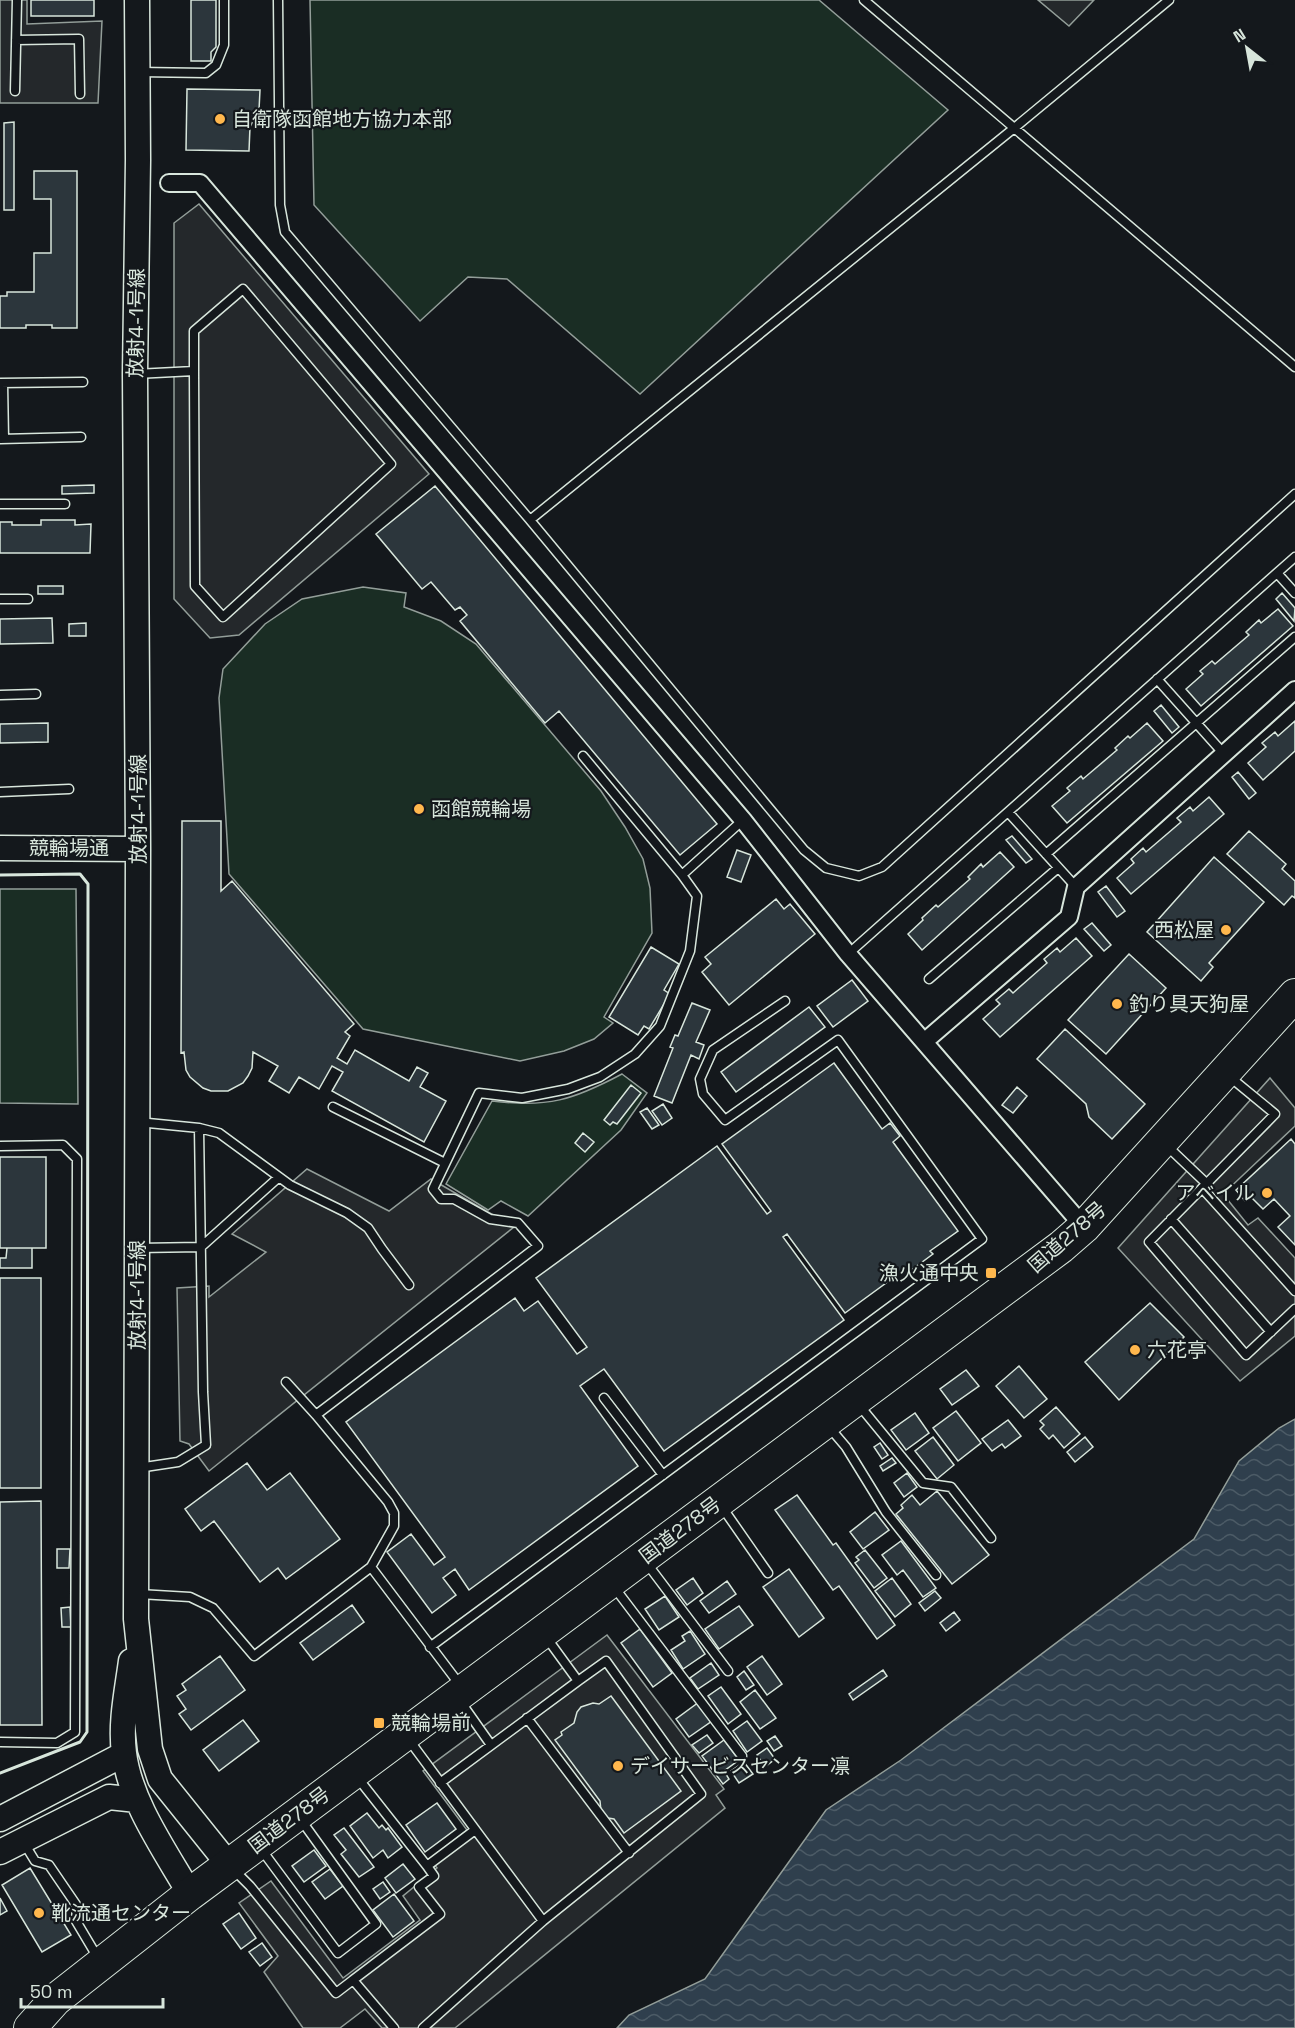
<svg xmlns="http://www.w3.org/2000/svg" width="1295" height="2028" font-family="'Space Grotesk','Noto Sans JP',sans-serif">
  <defs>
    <pattern id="water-waves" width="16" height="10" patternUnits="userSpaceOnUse" patternTransform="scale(1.5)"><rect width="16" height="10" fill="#2f3f4d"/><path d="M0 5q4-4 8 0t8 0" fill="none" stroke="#4c5b66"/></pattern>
  </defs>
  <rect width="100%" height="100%" fill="#14181c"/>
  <!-- green -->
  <path fill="#1a2d24" stroke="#939e99" stroke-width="1.5" d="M 310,0 L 819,0 L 948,110 L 640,394 L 507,279 L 468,277 L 420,321 L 314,205 Z
    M 363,587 L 406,593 L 404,607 L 441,621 L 476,644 L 601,791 L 625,827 L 643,859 L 650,888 L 652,933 L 604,1017 L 613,1023 L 594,1039 L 564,1051 L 520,1061 L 363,1029 L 229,874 L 219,698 L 223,669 L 265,624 L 302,599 Z
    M 0,889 L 76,889 L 78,1104 L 0,1103 Z
    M 622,1074 L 647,1093 L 621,1130 L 528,1216 L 501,1201 L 488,1210 L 446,1184 L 492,1101 C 548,1108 573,1100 622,1074 Z"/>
  <!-- parking -->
  <path fill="#24282b" stroke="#939e99" stroke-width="1.5" d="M 0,0 L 27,0 L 27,24 L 102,21 L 98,103 L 0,103 Z
    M 1038,0 L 1094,0 L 1069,26 Z
    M 199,204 L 429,474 L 239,635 L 210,638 L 174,599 L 174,223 Z
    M 1270,1078 L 1295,1108 L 1295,1126 L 1223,1194 L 1248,1225 L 1258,1218 L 1295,1258 L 1295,1336 L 1240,1381 L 1118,1248 Z
    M 307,1169 L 389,1211 L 431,1179 L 514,1227 L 209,1471 L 189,1444 L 180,1441 L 177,1288 L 209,1286 L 209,1297 L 266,1252 L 232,1234 Z
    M 607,1635 L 724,1789 L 716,1795 L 725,1808 L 455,2028 L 382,2028 L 365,2009 L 340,2028 L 303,2028 L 264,1972 L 278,1956 L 239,1903 L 271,1881 L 343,1978 L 420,1920 L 403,1896 L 437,1868 L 430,1859 L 467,1830 L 423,1771 Z"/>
  <!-- water -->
  <path fill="url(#water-waves)" stroke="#939e99" stroke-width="1.5" d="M 1295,1419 L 1295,2028 L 617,2028 L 629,2015 L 705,1979 L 826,1810 L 901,1760 L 1194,1539 L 1239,1461 L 1279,1428 Z"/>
  <!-- building -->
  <path fill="#2c363c" stroke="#d8e6dc" stroke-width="1.5" d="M 31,0 L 94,0 L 94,16 L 31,16 Z
    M 191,0 L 216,0 L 216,47 L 211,52 L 211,61 L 191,61 Z
    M 187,89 L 260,90 L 259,110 L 250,127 L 249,151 L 186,150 Z
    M 14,122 L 14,210 L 4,210 L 4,123 Z
    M 34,171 L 77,171 L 77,328 L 52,328 L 52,325 L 26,325 L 26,328 L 0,328 L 0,296 L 7,296 L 7,292 L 34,292 L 34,253 L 51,253 L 51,199 L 34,199 Z
    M 94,485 L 94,493 L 62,494 L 62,486 Z
    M 435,486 L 717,824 L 680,855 L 559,711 L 545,723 L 460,621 L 467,615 L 460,607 L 455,610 L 431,582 L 422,589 L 376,534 Z
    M 41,520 L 75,520 L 75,525 L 91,524 L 90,553 L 0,553 L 0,522 L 12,522 L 12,525 L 41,525 Z
    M 38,586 L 63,586 L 63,594 L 38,594 Z
    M 1282,593 L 1295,608 L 1294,621 L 1276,599 Z
    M 1278,609 L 1293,626 L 1201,706 L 1186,689 L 1203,674 L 1200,671 L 1212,661 L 1215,664 L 1249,635 L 1246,632 L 1259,620 L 1261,623 Z
    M 52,618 L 53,643 L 0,644 L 0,619 Z
    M 86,623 L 86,636 L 69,636 L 69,624 Z
    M 1161,705 L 1179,727 L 1172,733 L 1154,711 Z
    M 1295,721 L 1295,751 L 1263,780 L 1248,763 L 1266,747 L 1262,743 L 1275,732 L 1278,736 Z
    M 48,723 L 48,742 L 0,743 L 0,724 Z
    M 1147,723 L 1163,741 L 1067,823 L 1052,806 L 1070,791 L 1067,788 L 1081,776 L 1083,779 L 1117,750 L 1115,748 L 1128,736 L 1130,738 Z
    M 1238,772 L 1256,793 L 1249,799 L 1232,777 Z
    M 1209,797 L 1224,814 L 1131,894 L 1117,878 L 1134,863 L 1131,859 L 1143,848 L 1146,852 L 1181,822 L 1177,818 L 1190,807 L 1193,811 Z
    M 182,821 L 221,821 L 221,891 L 232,881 L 354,1024 L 345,1032 L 350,1036 L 337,1058 L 347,1064 L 355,1050 L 409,1081 L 417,1067 L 428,1073 L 420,1087 L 446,1101 L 424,1142 L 332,1091 L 343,1072 L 332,1066 L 319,1089 L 299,1077 L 289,1093 L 269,1081 L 278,1066 L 253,1052 L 252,1068 L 248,1076 L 243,1083 L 228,1091 L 211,1091 L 203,1088 L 190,1077 L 186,1070 L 184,1052 L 181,1053 Z
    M 1249,831 L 1286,864 L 1282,869 L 1295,881 L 1295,898 L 1292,896 L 1284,905 L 1227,854 Z
    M 1012,836 L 1032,859 L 1026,863 L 1006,840 Z
    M 737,850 L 751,855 L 741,882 L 727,877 Z
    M 1000,852 L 1014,867 L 922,950 L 908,934 L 923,920 L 922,918 L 936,905 L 938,907 L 970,879 L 968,877 L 981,864 L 983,867 Z
    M 1214,857 L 1264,902 L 1209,963 L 1213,967 L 1201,981 L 1147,932 Z
    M 1106,886 L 1125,911 L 1117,917 L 1098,892 Z
    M 776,899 L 784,909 L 790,904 L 815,934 L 729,1005 L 702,972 L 711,964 L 705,957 Z
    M 1092,923 L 1111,945 L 1104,951 L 1084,929 Z
    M 1076,938 L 1092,956 L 1000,1037 L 983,1019 L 1000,1004 L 996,1000 L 1009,989 L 1013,993 L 1047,963 L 1044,959 L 1057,948 L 1060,952 Z
    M 651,947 L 679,964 L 664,990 L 670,994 L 649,1029 L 644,1026 L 638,1035 L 609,1017 Z
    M 1129,954 L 1166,988 L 1106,1054 L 1068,1020 Z
    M 852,980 L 868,1001 L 833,1027 L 817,1006 Z
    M 692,1003 L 710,1010 L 696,1042 L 704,1045 L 699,1059 L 691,1055 L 672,1103 L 654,1096 L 673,1048 L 670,1047 L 675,1035 L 678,1036 Z
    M 809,1007 L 825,1027 L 736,1092 L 721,1072 Z
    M 1065,1029 L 1145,1104 L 1112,1139 L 1089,1117 L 1086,1104 L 1037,1059 Z
    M 834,1063 L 882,1129 L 890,1123 L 900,1136 L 893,1142 L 958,1231 L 930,1251 L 933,1254 L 906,1274 L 904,1270 L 845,1313 L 787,1234 L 783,1237 L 844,1320 L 664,1451 L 604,1369 L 580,1386 L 638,1466 L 469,1590 L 455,1569 L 443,1578 L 456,1595 L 432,1613 L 387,1552 L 411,1534 L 434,1565 L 445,1557 L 346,1422 L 515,1298 L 524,1311 L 538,1301 L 577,1354 L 587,1347 L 536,1278 L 717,1146 L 767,1214 L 771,1211 L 722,1144 Z
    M 631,1085 L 641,1093 L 617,1124 L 613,1122 L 610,1125 L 604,1120 Z
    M 1017,1087 L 1027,1096 L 1013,1113 L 1002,1105 Z
    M 663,1104 L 672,1118 L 662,1125 L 652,1111 Z
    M 647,1108 L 659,1125 L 652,1129 L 640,1112 Z
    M 583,1133 L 594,1142 L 585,1152 L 575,1143 Z
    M 1291,1139 L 1295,1144 L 1295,1245 L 1278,1227 L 1290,1216 L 1274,1199 L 1263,1209 L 1250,1196 L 1245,1201 L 1236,1190 Z
    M 0,1157 L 46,1157 L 46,1248 L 0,1248 Z
    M 7,1248 L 32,1248 L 32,1268 L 0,1268 L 0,1258 L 6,1258 Z
    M 0,1278 L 41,1278 L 41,1488 L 0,1488 Z
    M 1150,1303 L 1184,1337 L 1119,1400 L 1085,1362 Z
    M 1019,1366 L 1047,1399 L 1024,1418 L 996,1386 Z
    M 966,1370 L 979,1386 L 952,1405 L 940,1389 Z
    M 1056,1407 L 1080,1434 L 1064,1448 L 1053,1435 L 1049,1439 L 1040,1429 L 1044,1425 L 1040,1421 Z
    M 956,1411 L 981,1443 L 958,1461 L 933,1428 Z
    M 915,1413 L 929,1433 L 906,1450 L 891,1430 Z
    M 1008,1420 L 1021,1436 L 1005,1448 L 1002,1444 L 992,1451 L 982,1439 Z
    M 933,1437 L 954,1465 L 937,1479 L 915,1451 Z
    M 1085,1437 L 1093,1447 L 1075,1462 L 1067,1452 Z
    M 880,1443 L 888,1455 L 882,1459 L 874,1447 Z
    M 892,1458 L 896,1463 L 883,1471 L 880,1466 Z
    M 247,1463 L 267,1490 L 290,1473 L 340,1539 L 286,1579 L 278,1568 L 260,1582 L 214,1521 L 201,1531 L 185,1509 Z
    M 907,1473 L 917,1487 L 904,1497 L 894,1483 Z
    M 937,1491 L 989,1555 L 952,1584 L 896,1514 L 903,1508 L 901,1505 L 912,1495 L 920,1505 Z
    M 797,1495 L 833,1545 L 836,1543 L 895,1625 L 877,1639 L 839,1586 L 833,1590 L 775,1510 Z
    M 41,1501 L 42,1725 L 0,1725 L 0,1502 Z
    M 875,1512 L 889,1530 L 863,1549 L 850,1532 Z
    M 901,1541 L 936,1588 L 923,1597 L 903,1570 L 897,1575 L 882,1555 Z
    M 57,1549 L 70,1549 L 69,1568 L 57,1568 Z
    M 865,1550 L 887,1578 L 874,1588 L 855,1563 L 859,1560 L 856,1557 Z
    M 789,1569 L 824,1618 L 799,1637 L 763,1587 Z
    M 693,1578 L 703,1593 L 687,1605 L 676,1590 Z
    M 892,1578 L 911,1604 L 895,1617 L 875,1591 Z
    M 727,1581 L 736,1594 L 709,1613 L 700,1601 Z
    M 935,1591 L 941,1598 L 925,1611 L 919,1603 Z
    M 665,1596 L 679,1617 L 659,1630 L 645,1609 Z
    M 352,1605 L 364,1622 L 313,1660 L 300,1643 Z
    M 739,1606 L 753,1625 L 719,1649 L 705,1629 Z
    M 70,1607 L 71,1627 L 62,1627 L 61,1608 Z
    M 954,1612 L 960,1620 L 946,1631 L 940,1623 Z
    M 640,1629 L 672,1673 L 653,1687 L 621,1643 Z
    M 690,1631 L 705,1654 L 683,1669 L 671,1650 L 685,1641 L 682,1636 Z
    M 220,1656 L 245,1690 L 191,1730 L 179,1714 L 186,1709 L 177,1696 L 186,1690 L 182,1684 Z
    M 762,1656 L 782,1684 L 767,1695 L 747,1667 Z
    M 711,1663 L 719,1675 L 698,1689 L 690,1678 Z
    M 883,1670 L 887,1676 L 853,1700 L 849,1694 Z
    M 744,1671 L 754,1685 L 746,1690 L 737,1677 Z
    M 721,1687 L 741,1714 L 728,1724 L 708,1696 Z
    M 755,1690 L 776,1718 L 760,1729 L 740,1702 Z
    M 611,1696 L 681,1791 L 624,1833 L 614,1819 L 608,1818 L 601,1811 L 600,1801 L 555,1740 L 562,1735 L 561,1732 L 574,1723 L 577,1712 L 581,1707 L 593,1703 L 599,1704 Z
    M 699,1702 L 712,1721 L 689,1737 L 676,1719 Z
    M 243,1720 L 259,1741 L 219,1771 L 203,1750 Z
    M 747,1721 L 762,1741 L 747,1752 L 733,1731 Z
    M 707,1735 L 713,1743 L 699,1753 L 692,1745 Z
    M 775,1736 L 782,1746 L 774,1751 L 767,1741 Z
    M 724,1740 L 739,1760 L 724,1771 L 729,1779 L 723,1784 L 702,1756 Z
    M 767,1748 L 775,1759 L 765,1767 L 757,1755 Z
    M 744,1762 L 753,1774 L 739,1783 L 731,1771 Z
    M 437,1803 L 456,1829 L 425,1852 L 406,1825 Z
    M 367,1813 L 379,1828 L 382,1825 L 386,1830 L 388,1828 L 402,1847 L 388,1858 L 383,1850 L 373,1858 L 350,1826 Z
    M 344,1828 L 374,1867 L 359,1877 L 341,1854 L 346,1850 L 334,1835 Z
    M 314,1850 L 326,1866 L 304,1882 L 292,1866 Z
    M 403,1864 L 415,1879 L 396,1893 L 385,1878 Z
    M 30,1868 L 71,1935 L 42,1952 L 2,1885 Z
    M 330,1869 L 343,1886 L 325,1899 L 312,1882 Z
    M 383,1882 L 390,1892 L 380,1899 L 373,1889 Z
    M 394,1894 L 414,1921 L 393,1937 L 373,1910 Z
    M 0,1898 L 7,1911 L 0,1915 Z
    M 239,1913 L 256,1938 L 241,1949 L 223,1924 Z
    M 262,1943 L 272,1957 L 260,1966 L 249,1952 Z"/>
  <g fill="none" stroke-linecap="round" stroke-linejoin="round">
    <defs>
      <path id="lane" d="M 278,0 L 280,205 L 285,232 L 530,520 L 1013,129 L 1169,0
        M 864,0 L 1295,367
        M 16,40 L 79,39 L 80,94
        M 139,72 L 206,73 L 216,65 L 224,45 L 224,0
        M 15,91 L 17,0
        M 136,374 L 194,371 L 195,586 L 223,617 L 391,464 L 243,289 L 194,331 L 194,371
        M 0,383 L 83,382
        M 3,383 L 4,439
        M 0,439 L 81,437
        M 0,504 L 65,504
        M 530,520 L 804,850 L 826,868 L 859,876 L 882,867 L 1295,494
        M 1277,573 L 1295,593
        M 0,599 L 28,599
        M 1157,679 L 1224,754
        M 0,695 L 36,694
        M 0,792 L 69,789
        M 1008,812 L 1076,887
        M 1046,854 L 1295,637
        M 682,875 L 743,820
        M 848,954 L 1295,557
        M 929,979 L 1058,868
        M 1230,1077 L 1275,1114 L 1149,1242 L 1246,1355 L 1295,1309
        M 333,1107 L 445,1163
        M 138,1122 L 199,1128 L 203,1392 L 206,1445 L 178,1462 L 138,1468
        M 199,1128 L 219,1133 L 290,1185 L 347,1213 L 368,1228 L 382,1249 L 409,1285
        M 0,1146 L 63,1145 L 77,1159 L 75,1732 L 57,1743 L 0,1742
        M 1167,1146 L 1206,1183
        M 1202,1188 L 1295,1291
        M 1171,1219 L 1271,1332
        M 137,1248 L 201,1247 L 279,1177
        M 286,1382 L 316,1415
        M 604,1398 L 663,1475
        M 859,1405 L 923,1483 L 951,1487 L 991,1538
        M 829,1427 L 846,1447 L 886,1512 L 936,1575
        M 722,1507 L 768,1573
        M 645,1561 L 728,1671
        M 371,1567 L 394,1526 L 394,1513 L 388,1502 L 316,1415 L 538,1246 L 518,1223 L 490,1219 L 454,1199 L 441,1199 L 433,1189 L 479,1093 L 522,1098 L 568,1089 L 600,1077 L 635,1054 L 660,1026 L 690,951 L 697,896 L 682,875 L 583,756
        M 614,1587 L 742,1756
        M 139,1594 L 190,1597 L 213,1608 L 254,1656 L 371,1567 L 460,1685
        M 430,1647 L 982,1239 L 838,1040 L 725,1120 L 703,1094 L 700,1079 L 713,1050 L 785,1001
        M 460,1701 L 491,1745
        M 527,1718 L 629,1853
        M 409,1740 L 543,1921
        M 357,1777 L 427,1866
        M 440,1783 L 578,1681 L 546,1637
        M 24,1843 L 35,1861 L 49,1865 L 77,1906 L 76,1921 L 98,1958
        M 261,1849 L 338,1953 L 376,1924 L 301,1820
        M 234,1870 L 250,1886 L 336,1993 L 353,1980 L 394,2028
        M 353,1980 L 440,1914 L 419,1887 L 434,1876 L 427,1866 L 475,1830
        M 423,2028 L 543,1921 L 701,1794 L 606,1661 L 578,1681"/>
      <path id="street" d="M 169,183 L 200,183 L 743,820 L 848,954 L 1084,1227
        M 924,1042 L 1069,917 L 1076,887 L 1295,690"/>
      <path id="secondary" d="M 137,0 L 138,160 L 135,374 L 138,849 L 136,1619 L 150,1749 L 160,1779 L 229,1865
        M 0,848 L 138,849
        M 131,1661 C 127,1691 120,1723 124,1753 C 130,1802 166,1852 190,1894
        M 0,1819 L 124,1754
        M 0,1852 L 109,1797 L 137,1800"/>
      <path id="highway" d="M 30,2028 L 55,2000 L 190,1894 L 1061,1247 L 1084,1227 L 1295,995"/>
    </defs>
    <!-- lane casing -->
    <use href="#lane" stroke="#d8e6dc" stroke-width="11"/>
    <!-- street casing -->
    <use href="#street" stroke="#d8e6dc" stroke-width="20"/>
    <!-- secondary casing -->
    <use href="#secondary" stroke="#d8e6dc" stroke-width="27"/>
    <!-- highway casing -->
    <use href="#highway" stroke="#d8e6dc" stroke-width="34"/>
    <!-- lane -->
    <use href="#lane" stroke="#14181c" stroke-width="8"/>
    <!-- street -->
    <use href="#street" stroke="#14181c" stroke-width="16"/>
    <!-- secondary -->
    <use href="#secondary" stroke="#14181c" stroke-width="24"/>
    <!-- highway -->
    <use href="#highway" stroke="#14181c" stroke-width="32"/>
    <!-- wall -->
    <path stroke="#d8e6dc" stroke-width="3" d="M 0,875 L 80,874 L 88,884 L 87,1732 L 80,1742 L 0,1773"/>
  </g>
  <!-- markers -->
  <g fill="#ffb74d" stroke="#14181c" stroke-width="2">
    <circle cx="220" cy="119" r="6"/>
    <circle cx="419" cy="809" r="6"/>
    <circle cx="1226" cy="930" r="6"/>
    <circle cx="1117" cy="1004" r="6"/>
    <circle cx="1267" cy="1193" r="6"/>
    <rect x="985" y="1267" width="12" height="12" rx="3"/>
    <circle cx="1135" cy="1350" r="6"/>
    <rect x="373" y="1717" width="12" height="12" rx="3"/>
    <circle cx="618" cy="1766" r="6"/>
    <circle cx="39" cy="1913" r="6"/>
  </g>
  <g text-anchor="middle" stroke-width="4.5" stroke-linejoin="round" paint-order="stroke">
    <!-- poi labels -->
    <g font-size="20" fill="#d8e6dc" stroke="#14181c" text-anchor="start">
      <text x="232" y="126">自衛隊函館地方協力本部</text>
      <text x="431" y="816">函館競輪場</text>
      <text x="1214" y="937" text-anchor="end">西松屋</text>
      <text x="1129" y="1011">釣り具天狗屋</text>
      <text x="1255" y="1200" text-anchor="end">アベイル</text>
      <text x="979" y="1280" text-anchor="end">漁火通中央</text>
      <text x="1147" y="1357">六花亭</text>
      <text x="391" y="1730">競輪場前</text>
      <text x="630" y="1773">デイサービスセンター凛</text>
      <text x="51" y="1920">靴流通センター</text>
    </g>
    <!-- street labels -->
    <g font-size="20" fill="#d8e6dc" stroke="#14181c">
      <text transform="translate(136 323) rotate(-89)" y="7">放射4-1号線</text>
      <text transform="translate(138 809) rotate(-90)" y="7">放射4-1号線</text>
      <text x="69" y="855">競輪場通</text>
      <text transform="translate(1067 1237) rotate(-41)" y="7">国道278号</text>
      <text transform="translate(137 1295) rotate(-90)" y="7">放射4-1号線</text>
      <text transform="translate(680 1530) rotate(-37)" y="7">国道278号</text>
      <text transform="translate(289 1820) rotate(-37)" y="7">国道278号</text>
    </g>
  </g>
  <!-- north arrow -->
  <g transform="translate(1247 48) rotate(329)" stroke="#14181c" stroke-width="4.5" paint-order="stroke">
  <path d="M0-4.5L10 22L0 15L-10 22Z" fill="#d8e6dc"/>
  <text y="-9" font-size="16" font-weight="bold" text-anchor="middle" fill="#d8e6dc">N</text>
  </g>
  <!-- scale -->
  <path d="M21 1998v9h142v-9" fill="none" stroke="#d8e6dc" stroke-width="3"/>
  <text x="30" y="1998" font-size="18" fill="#d8e6dc" stroke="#14181c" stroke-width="4.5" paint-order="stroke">50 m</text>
</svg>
